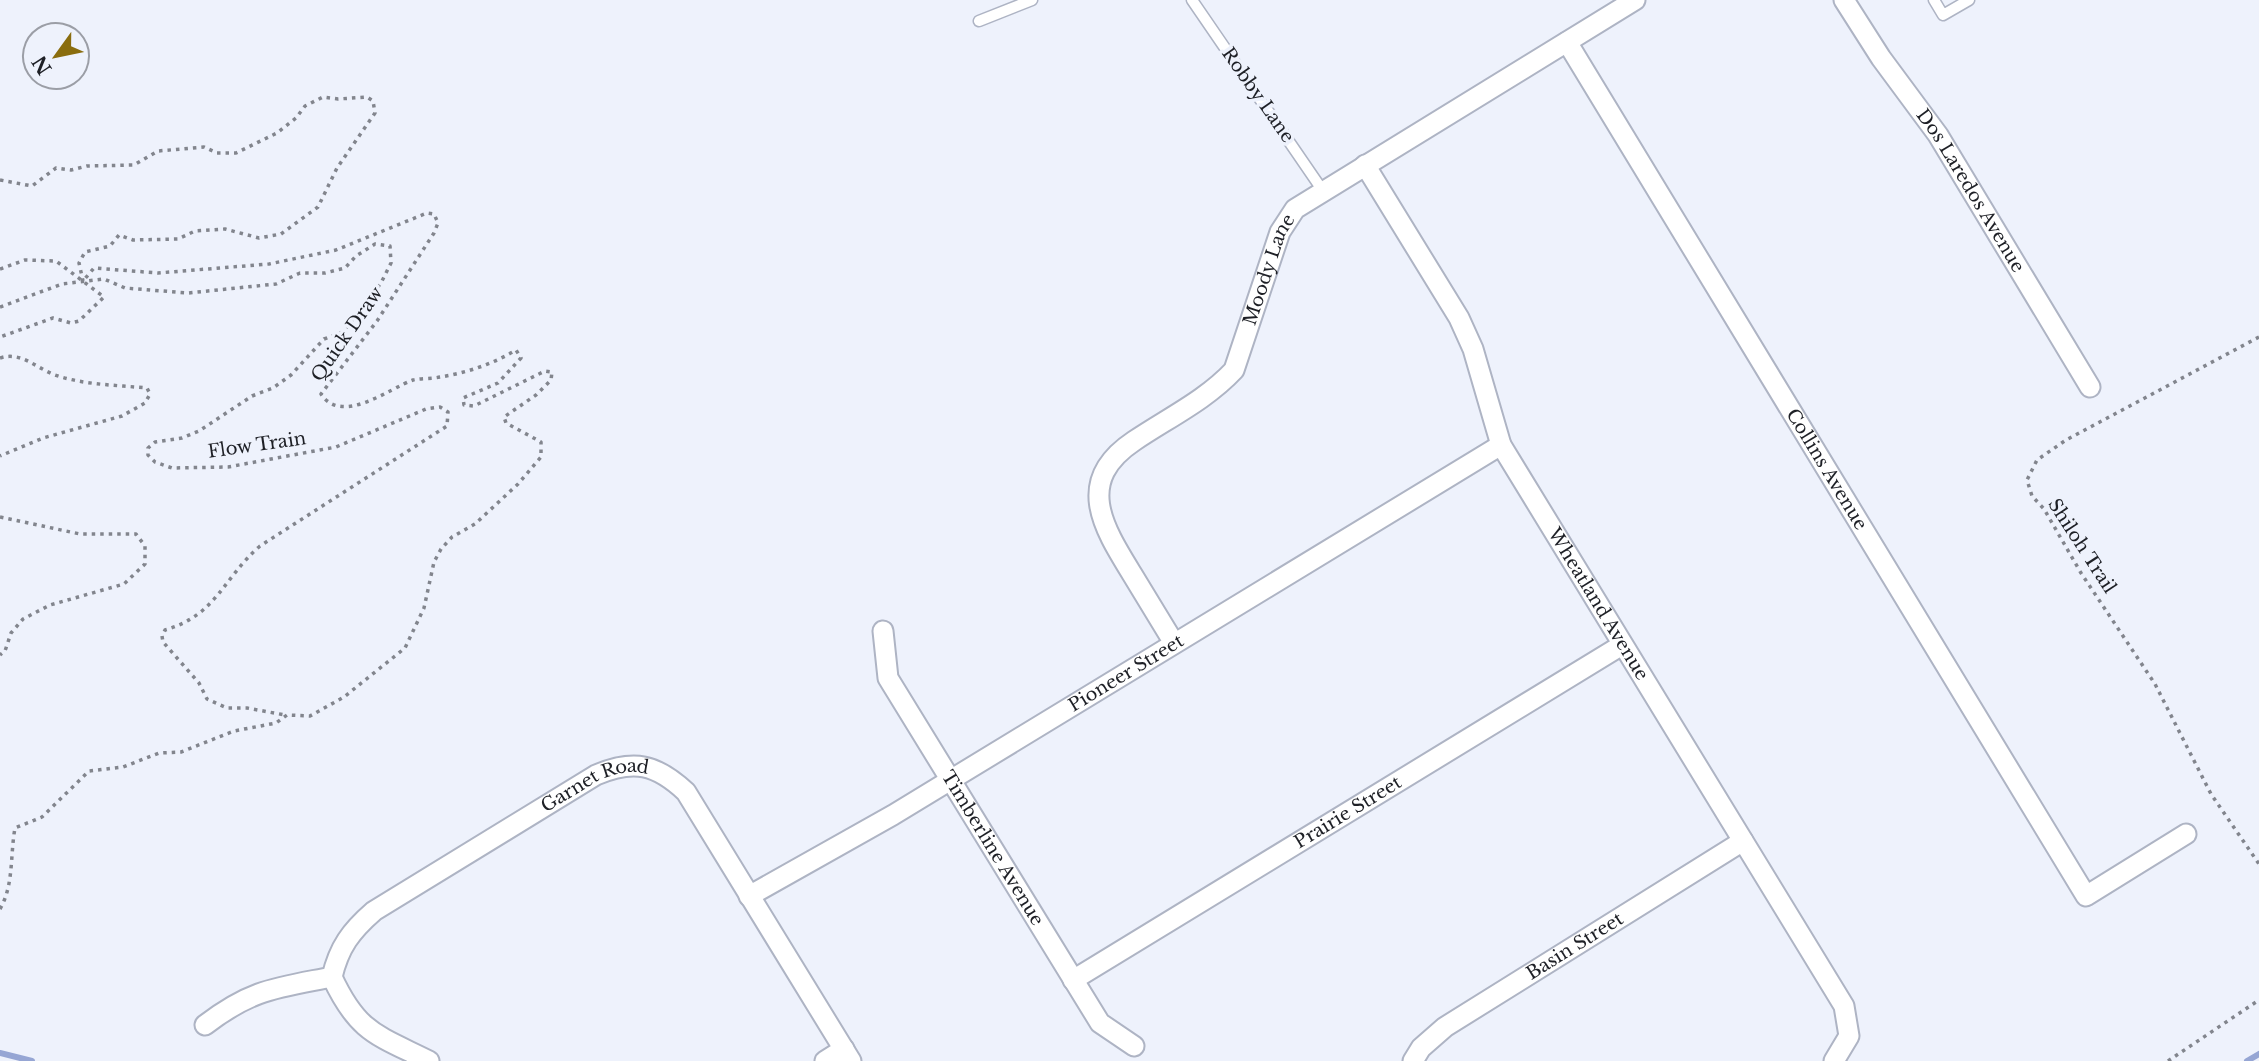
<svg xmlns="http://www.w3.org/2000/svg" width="2259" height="1061" font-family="'Libre Baskerville',serif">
  <rect width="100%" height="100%" fill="#eef2fc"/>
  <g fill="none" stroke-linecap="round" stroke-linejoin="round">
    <!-- stream -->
    <path stroke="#96a6d4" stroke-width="6" d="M 0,1053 L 32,1061
      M 2247,1061 L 2259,1054"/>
    <defs>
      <path id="service" d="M 1192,0 L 1323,191
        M 1934,0 L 1943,15 L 1969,0
        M 979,21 L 1032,0"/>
      <g id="minor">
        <path id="s1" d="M 1844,0 L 1881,58 L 1938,135 L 2090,387"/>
        <path id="s2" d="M 1567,42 L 2086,896 L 2186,834"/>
        <path id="s3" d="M 1365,165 L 1459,318 L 1473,349 L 1501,445 L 1844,1006 L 1849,1036 L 1834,1061"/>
        <path id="s4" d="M 883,631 L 888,678 L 1100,1023 L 1134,1046"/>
        <path id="s5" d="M 1174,643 C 1160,620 1146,597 1132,574 C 1103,527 1074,481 1134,441 C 1168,418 1206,400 1234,370 L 1280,232 L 1295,209 L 1635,0"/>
        <path id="s6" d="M 749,896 L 893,815 L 1501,445"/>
        <path id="s7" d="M 332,977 C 339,947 351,931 374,911 L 596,775 C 634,759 656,764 686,792 L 851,1061"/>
        <path d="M 332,977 C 358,1033 377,1035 429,1061"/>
        <path id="s8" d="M 1073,980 L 1622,645"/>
        <path d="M 205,1025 C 252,989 276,988 332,977"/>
        <path d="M 825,1061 L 844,1049"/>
        <path id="s9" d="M 1413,1061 L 1421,1048 L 1445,1027 L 1743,841"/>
      </g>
    </defs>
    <!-- service casing -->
    <use href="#service" stroke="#aeb4c4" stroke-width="13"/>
    <!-- minor casing -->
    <use href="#minor" stroke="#aeb4c4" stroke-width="23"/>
    <!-- path -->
    <path stroke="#82858d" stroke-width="3.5" stroke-dasharray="3.5 5" stroke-linecap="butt" d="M 0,180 L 32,186 L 56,168 L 71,170 L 87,166 L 134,165 L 158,151 L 204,147 L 217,153 L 236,153 L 277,133 L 296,118 L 305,106 L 323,97 L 338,99 L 367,97 L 373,101 L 375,113 L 337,168 L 318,207 L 281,234 L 259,238 L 225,229 L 195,231 L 178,239 L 133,240 L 119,235 L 110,246 L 85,252 L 79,263 L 83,281
      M 0,269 L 25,260 L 56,261 L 104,297 L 79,321 L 71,323 L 53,318 L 0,337
      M 0,307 L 62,284 L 104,279 L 125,288 L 188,293 L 276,284 L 300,273 L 325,273 L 345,268 L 356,256 L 375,244 L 390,246 L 391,263 L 381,283 L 343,332 L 324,339 L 291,375 L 273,388 L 252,396 L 199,431 L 182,438 L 155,442 L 148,448 L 148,455 L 155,462 L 172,468 L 228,467 L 336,447 L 426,409 L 440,407 L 448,412 L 447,426 L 260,546 C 223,578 217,615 165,630 L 162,636 L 163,642 L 199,683 L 207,699 L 227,708 L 247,708 L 285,715
      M 2259,337 L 2066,440 L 2037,460 L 2027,480 L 2032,496 L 2044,509 L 2081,573 L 2155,684 L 2211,794 L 2259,864
      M 0,358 C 21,351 36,368 55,375 C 84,385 116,385 147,388 L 150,394 L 145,403 L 122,416 L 43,438 L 0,456
      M 0,517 L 80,534 L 136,534 L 145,546 L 145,564 L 124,584 L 50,605 L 23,619 L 11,633 L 5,651 L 0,655
      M 0,909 C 14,885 10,855 15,828 L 42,817 L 89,771 L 123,767 L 159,753 L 181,752 L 234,731 L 276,723 L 287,715 L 310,716 L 344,697 L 405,648 L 424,608 L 434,562 L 441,549 L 452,537 L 475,524 L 518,484 L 541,457 L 541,442 L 506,423 L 504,417 L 536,395 L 551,380 L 552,372 L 545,371 L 474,406 L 464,405 L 463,398 L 498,383 L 521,358 L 516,350 C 493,364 466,373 440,377 C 431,379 421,378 413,380 C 390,388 342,426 321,394 L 377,321 L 434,233 L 438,223 L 434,214 L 427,213 L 336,250 L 269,264 L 158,273 L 94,268 L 83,281
      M 2168,1061 L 2259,1000"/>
    <!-- service -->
    <use href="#service" stroke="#fff" stroke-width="10"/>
    <!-- minor -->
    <use href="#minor" stroke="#fff" stroke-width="19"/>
  </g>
  <g text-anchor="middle" stroke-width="7" stroke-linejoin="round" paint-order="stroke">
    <!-- street labels -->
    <g font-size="18" fill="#1e2026" stroke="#eef2fc">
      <text transform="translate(1258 95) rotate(55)" y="6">Robby Lane</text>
      <text dy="6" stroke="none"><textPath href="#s1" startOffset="229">Dos Laredos Avenue</textPath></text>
      <text dy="6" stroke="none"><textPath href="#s5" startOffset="464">Moody Lane</textPath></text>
      <text transform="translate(347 334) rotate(-55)" y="6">Quick Draw</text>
      <text transform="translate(257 445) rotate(-8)" y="6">Flow Train</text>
      <text dy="6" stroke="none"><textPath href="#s2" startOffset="500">Collins Avenue</textPath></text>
      <text transform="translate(2082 546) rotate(57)" y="6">Shiloh Trail</text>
      <text dy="6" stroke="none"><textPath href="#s3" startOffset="500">Wheatland Avenue</textPath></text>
      <text dy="6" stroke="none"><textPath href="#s6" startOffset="438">Pioneer Street</textPath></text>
      <text dy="6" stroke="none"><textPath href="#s7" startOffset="336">Garnet Road</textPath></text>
      <text dy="6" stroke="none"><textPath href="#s8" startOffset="322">Prairie Street</textPath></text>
      <text dy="6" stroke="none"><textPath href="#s4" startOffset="247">Timberline Avenue</textPath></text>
      <text dy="6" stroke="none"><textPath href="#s9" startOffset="200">Basin Street</textPath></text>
    </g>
  </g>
  <!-- north arrow -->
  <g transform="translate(56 56) rotate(237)"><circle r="33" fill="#eef2fc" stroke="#9b9ea6" stroke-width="2"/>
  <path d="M0-5L12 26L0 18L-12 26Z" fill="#8a6d0e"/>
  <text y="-10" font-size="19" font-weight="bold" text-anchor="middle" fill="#1e2026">N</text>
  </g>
</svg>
